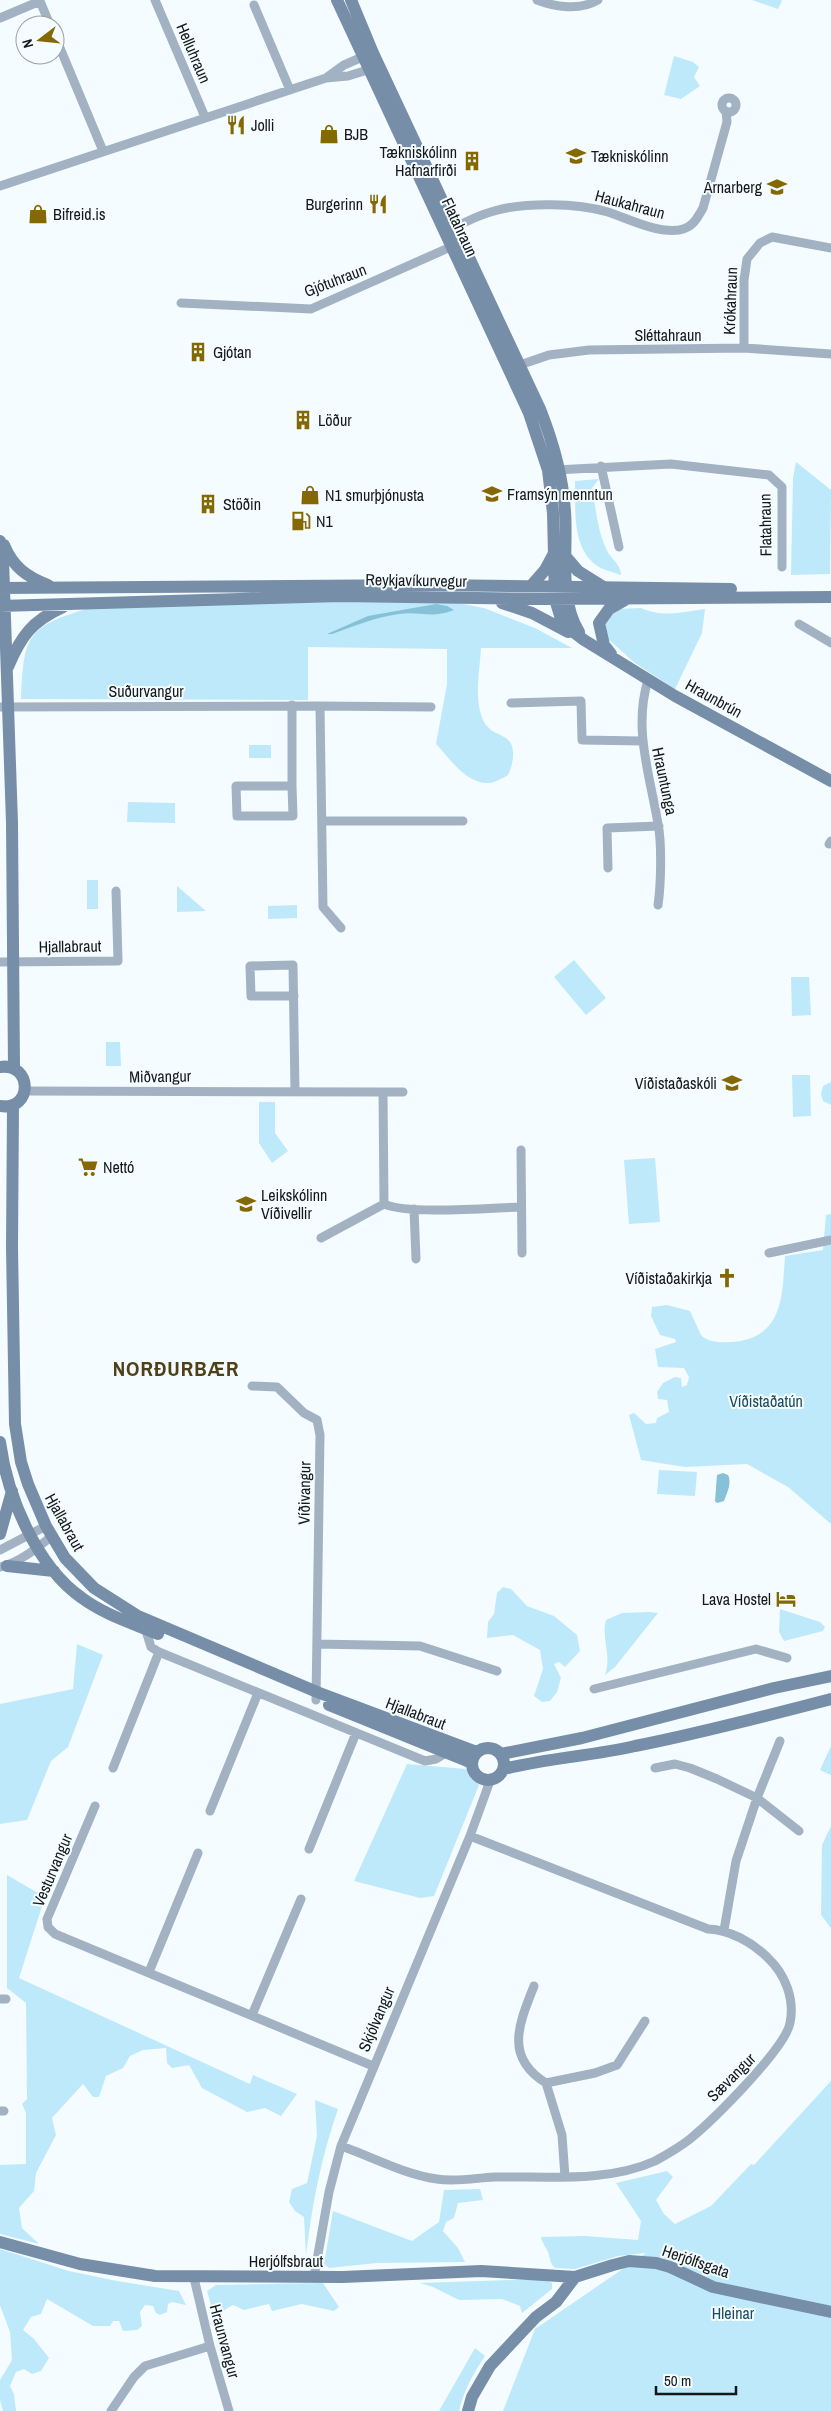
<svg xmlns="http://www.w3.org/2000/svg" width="831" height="2411" font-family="'Archivo Narrow',sans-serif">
  <rect width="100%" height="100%" fill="#f4fcff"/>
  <!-- green -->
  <path fill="#bee9fa" d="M 752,0 L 781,0 L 782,1 L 778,9 Z
    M 674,56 L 693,62 L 699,67 L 694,77 L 700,86 L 681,99 L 664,95 Z
    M 796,462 L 831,490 L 830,574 L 791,575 L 793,478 Z
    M 599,479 L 592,488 C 596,509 598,536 609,554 C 614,561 621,566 621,575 C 613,572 602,570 596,565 C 571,546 576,509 575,481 Z
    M 283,601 L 447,601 L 484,608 L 535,628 L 572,648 L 481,648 C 480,666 476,688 479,706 C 480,712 483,723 488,727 C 493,733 498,733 504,737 C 518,744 513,765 508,775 C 503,778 496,782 490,783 C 467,785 450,759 436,744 L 447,684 L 447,649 L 308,647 L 308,700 L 21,699 C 24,637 26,627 86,609 Z
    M 641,608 C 664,618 681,612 705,609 L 702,633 L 675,689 L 635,663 L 607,638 L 605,619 L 617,609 Z
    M 249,745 L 271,745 L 271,758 L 249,758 Z
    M 128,802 L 175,803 L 175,823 L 127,822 Z
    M 87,880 L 98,880 L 98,909 L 87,909 Z
    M 177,886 L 206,911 L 177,912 Z
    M 297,905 L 297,918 L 268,919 L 268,906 Z
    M 574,960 L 606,998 L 586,1015 L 554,977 Z
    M 791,977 L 809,977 L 811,1015 L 792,1016 Z
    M 106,1042 L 120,1042 L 121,1066 L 106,1066 Z
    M 792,1075 L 810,1075 L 811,1116 L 793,1117 Z
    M 831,1082 L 831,1105 L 823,1101 L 821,1094 L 823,1086 Z
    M 259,1102 L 275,1102 L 275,1133 L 288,1151 L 272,1163 L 259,1143 Z
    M 655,1158 L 660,1222 L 629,1224 L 624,1160 Z
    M 831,1214 L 831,1524 L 788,1487 L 747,1464 L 685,1467 L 641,1460 L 629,1415 L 634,1413 L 646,1424 L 656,1423 L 657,1418 L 669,1412 L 667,1400 L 658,1399 L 657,1392 L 663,1383 L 675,1377 L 681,1378 L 682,1387 L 687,1385 L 689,1377 L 684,1368 L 658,1367 L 655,1349 L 676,1342 L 675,1339 L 660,1335 L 651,1316 L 652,1307 L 667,1305 L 690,1311 L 701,1335 C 707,1342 721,1343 730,1342 C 784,1339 782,1296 785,1256 L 823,1250 L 826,1215 Z
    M 659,1470 L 697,1472 L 695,1496 L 657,1494 Z
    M 503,1587 L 511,1589 L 527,1606 L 554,1616 L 577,1635 L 580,1651 L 565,1667 L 559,1662 L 554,1664 L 561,1678 L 557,1692 L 550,1701 L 542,1702 L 534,1696 L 543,1669 L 540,1650 L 513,1635 L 487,1638 L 488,1622 L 494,1614 L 497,1593 Z
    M 780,1609 L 820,1622 L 825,1627 L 823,1631 L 784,1641 L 779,1632 Z
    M 649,1612 L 658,1613 L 615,1667 L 605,1675 C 612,1656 601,1638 606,1620 L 622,1613 Z
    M 77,1644 L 103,1655 L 68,1747 L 51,1761 L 27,1820 L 0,1824 L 0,1704 L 73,1689 Z
    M 831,1746 L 831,1775 L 820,1770 Z
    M 407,1764 L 466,1769 L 479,1785 L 434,1896 L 420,1898 L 354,1881 Z
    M 831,1826 L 831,1928 L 821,1915 L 822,1845 Z
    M 7,1875 L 45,1897 L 19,1978 L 250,2084 L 253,2075 L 297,2094 L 281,2116 L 265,2108 L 247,2112 L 202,2088 L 189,2065 L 172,2068 L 167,2063 L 166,2048 L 143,2050 L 130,2056 L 123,2068 L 106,2076 L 99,2097 L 93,2097 L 83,2084 L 52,2118 L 56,2135 L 36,2173 L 34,2191 L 19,2208 L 22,2228 L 39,2244 L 0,2234 L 0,2165 L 26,2164 L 26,2113 L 22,2104 L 27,2099 L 26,2003 L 7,1988 Z
    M 831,2081 L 831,2411 L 503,2411 L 535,2329 L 646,2253 L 618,2256 L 575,2269 L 555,2268 C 549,2262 551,2260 548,2252 C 546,2247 542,2243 541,2237 L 585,2236 L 638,2240 L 641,2221 L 616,2183 L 667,2171 L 673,2177 L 656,2200 L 664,2214 L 675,2224 L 711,2206 L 751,2164 L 754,2165 Z
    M 315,2100 L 338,2109 C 321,2158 312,2205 306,2255 L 304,2217 L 295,2211 L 289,2202 L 292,2189 L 307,2183 L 317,2136 Z
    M 480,2189 L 483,2200 L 458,2203 L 454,2218 L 446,2222 L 443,2231 L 458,2248 L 465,2262 L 377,2263 L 329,2268 L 324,2264 L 333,2211 L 412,2241 L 439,2222 L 444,2190 Z
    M 0,2249 L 69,2271 L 117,2281 L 179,2291 L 186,2305 L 172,2302 L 168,2304 L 167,2312 L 160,2315 L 156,2313 L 153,2306 L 145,2305 L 140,2312 L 142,2326 L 137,2330 L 123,2331 L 119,2321 L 113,2321 L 110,2326 L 93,2326 L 47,2299 L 41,2314 L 31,2317 L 23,2330 L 34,2339 L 49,2358 L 41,2371 L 32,2374 L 24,2369 L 16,2372 L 10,2386 L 14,2394 L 16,2411 L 3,2411 L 0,2400 L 0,2380 L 12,2360 L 10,2332 L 0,2305 Z
    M 545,2279 L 552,2283 L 552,2289 L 522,2313 L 520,2306 L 502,2299 L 459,2300 L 433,2287 L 420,2283 Z
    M 323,2283 L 339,2307 L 334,2311 L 302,2304 L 272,2311 L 269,2304 L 244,2310 L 233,2305 C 222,2310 219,2316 217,2328 L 207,2291 L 216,2285 Z
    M 475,2348 L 485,2356 C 473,2374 464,2390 459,2411 L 439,2411 Z"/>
  <!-- forest -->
  <path fill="#86c1d8" d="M 436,604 L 447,606 L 454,610 C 430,619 421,611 399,614 C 376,617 354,626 332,634 L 327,634 L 368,616 Z
    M 723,1473 L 728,1475 C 732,1483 727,1493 724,1501 L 717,1503 L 715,1501 L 717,1475 Z"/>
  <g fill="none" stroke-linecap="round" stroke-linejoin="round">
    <!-- street -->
    <path stroke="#a2b2c3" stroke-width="9" d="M 155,0 L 205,117
      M 537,0 C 555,7 580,11 598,0
      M 254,5 L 290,90
      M 0,18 L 40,1 L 50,25
      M 55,36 L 103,151
      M 326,78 L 344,65 L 367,55
      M722 105a7 7 0 1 1 14 0a7 7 0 1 1-14 0Z
      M 0,186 L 326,78 L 348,76 L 374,68
      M 452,229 C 465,222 479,215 494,211 C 525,202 577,203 608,212 C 629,219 656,233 679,230 C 692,228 697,219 703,208 L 727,122 L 726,111
      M 181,303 L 311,309 L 455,245
      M 744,348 L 744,280 L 747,259 L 760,243 L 772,237 L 831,248
      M 514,367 L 549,355 L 589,350 L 744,348 L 831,354
      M 601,466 L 619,547
      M 555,470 L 671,464 L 769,475 L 782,487 L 782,567
      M 799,624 L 831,643
      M 648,680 C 633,729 650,775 658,824 C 662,843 661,885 658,905
      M 511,703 L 581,701 L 582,740 L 641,741
      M 320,706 L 431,707
      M 0,707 L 320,706 L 323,907 L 341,928
      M 292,786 L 293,816 L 237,816 L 236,786 L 292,786 L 292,705
      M 322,821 L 463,821
      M 829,844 L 831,841
      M 608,868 L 607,828 L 659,826
      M 0,962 L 118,961 L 116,891
      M 294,996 L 251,996 L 250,966 L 293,965 L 295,1091
      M 25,1091 L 383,1092 L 384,1204 C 409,1215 489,1208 521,1207
      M 383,1092 L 403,1092
      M 521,1150 L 522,1253
      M 414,1209 L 416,1259
      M 321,1238 L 384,1204
      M 769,1253 L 831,1240
      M 252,1386 L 277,1387 L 304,1413 L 317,1420 L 320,1435 L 316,1700
      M 0,1550 L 46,1526
      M 0,1567 C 19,1563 37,1548 52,1536
      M 145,1628 L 151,1647 L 159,1652 L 425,1761 L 436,1759 L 446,1753
      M 317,1644 L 420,1646 L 497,1671
      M 594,1689 L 756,1649 L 787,1658
      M 113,1768 L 159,1652
      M 655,1768 L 675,1764 L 690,1768 L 717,1779 L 757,1798 L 799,1831
      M 95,1806 L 47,1919 L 48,1927 L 55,1934 L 373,2066
      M 210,1811 L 258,1693
      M 309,1849 L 356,1733
      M 724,1930 L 736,1861 L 757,1798 L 780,1741
      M 149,1972 L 198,1853
      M 534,1986 C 519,2024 504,2057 546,2083 L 595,2073 L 617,2065 L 645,2021
      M 0,1999 L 6,1999
      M 252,2015 L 301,1899
      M 546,2083 L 562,2135 L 565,2177
      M 0,2111 L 4,2111
      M 341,2146 C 373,2157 403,2174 437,2179 C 455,2182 476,2178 494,2177 C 545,2176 607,2183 655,2161 C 666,2155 680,2147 690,2139 C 713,2120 785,2049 790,2023 C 795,1999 785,1974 768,1958 C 752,1942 730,1930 708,1929 L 470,1836
      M 314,2277 L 329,2192 L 341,2146 L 470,1836 L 490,1781
      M 194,2278 L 210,2346 L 229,2411
      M 111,2411 L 134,2377 L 145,2366 L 210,2346"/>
    <!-- secondary -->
    <path stroke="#778ea8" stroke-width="12" d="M 337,0 L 529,413 L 548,470 L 553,513 L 555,599 L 561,619 L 567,627 L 584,640 L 675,696 L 831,781
      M 351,0 L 373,53 L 540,409 C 553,442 563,476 565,512 C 568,550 558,598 579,632
      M 0,541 L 3,560 L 12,823 L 14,1068
      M 4,545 C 13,567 27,577 48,585
      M 566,557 L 578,571 L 602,586
      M 531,586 L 545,570 L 553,555
      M 0,588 L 433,585 L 731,589
      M 502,603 L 532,613 L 568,632
      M 0,606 L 340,596 L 543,599 L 831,597
      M 611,654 L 604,645 L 599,623 L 609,609 L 625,600
      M 8,667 C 21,636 32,621 63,607
      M 0,1067 C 32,1062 34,1111 0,1106
      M 13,1106 L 12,1247 L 15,1424 L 21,1462 L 28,1484 L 46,1526 L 65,1558 L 94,1588 L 138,1616 L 317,1692 L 477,1752
      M 0,1442 C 7,1495 36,1566 82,1598 C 105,1615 132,1623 158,1634
      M 0,1534 L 12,1491
      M 7,1566 L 54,1571
      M 329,1705 L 472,1763
      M472 1764a16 16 0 1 1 32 0a16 16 0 1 1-32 0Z
      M 501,1754 L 582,1738 L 774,1688 L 831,1676
      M 504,1769 C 547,1758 592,1756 635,1746 C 701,1733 766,1716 831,1699
      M 0,2242 L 80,2264 L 155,2276 L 343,2277 L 481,2271 L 575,2277
      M 468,2411 L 472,2397 L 490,2366 L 536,2317 L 556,2302 L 575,2277 L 613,2265 L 629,2261 L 656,2263 L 670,2267 L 713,2287 L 831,2312"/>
  </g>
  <!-- icons -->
  <defs>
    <symbol id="restaurant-bare" viewBox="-9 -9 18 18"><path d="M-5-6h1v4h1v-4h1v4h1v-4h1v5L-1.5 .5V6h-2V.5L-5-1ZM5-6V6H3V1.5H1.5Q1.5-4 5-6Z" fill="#846801" stroke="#f4fcff" stroke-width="2.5" paint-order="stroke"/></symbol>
    <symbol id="shop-bare" viewBox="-9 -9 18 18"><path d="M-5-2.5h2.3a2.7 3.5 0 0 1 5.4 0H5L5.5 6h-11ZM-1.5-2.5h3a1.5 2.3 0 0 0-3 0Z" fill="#846801" stroke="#f4fcff" stroke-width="2.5" paint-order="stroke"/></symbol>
    <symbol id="university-bare" viewBox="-9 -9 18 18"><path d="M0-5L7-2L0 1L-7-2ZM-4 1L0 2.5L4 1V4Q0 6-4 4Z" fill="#846801" stroke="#f4fcff" stroke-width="2.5" paint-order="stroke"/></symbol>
    <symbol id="building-bare" viewBox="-9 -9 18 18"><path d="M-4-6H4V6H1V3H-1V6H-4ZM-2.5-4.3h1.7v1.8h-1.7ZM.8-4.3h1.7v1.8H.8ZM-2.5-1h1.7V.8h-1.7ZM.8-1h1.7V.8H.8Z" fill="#846801" stroke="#f4fcff" stroke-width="2.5" paint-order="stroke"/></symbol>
    <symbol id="school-bare" viewBox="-9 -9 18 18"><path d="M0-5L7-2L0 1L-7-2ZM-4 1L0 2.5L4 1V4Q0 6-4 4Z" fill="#846801" stroke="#f4fcff" stroke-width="2.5" paint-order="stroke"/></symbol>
    <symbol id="fuel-bare" viewBox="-9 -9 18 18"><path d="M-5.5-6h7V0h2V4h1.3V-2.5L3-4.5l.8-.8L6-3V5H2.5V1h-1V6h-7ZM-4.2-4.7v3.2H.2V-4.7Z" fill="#846801" stroke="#f4fcff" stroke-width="2.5" paint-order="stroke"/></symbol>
    <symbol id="supermarket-bare" viewBox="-9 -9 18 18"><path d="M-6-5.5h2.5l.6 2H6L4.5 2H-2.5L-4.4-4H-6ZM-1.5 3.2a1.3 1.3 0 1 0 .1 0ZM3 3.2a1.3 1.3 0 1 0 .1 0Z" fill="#846801" stroke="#f4fcff" stroke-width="2.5" paint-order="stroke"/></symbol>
    <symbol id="church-bare" viewBox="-9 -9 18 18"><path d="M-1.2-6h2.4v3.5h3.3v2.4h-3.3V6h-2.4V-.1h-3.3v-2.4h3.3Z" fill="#846801" stroke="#f4fcff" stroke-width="2.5" paint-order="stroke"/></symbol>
    <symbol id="hotel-bare" viewBox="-9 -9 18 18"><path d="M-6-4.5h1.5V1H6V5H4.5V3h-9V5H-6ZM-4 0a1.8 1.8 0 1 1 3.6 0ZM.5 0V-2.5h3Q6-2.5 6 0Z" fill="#846801" stroke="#f4fcff" stroke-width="2.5" paint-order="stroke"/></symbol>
  </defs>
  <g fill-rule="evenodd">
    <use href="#restaurant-bare" x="222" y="111" width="28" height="28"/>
    <use href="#shop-bare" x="315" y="120" width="28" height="28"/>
    <use href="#university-bare" x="562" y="142" width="28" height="28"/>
    <use href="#building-bare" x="458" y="147" width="28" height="28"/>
    <use href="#school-bare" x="763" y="173" width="28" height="28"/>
    <use href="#restaurant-bare" x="364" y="190" width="28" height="28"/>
    <use href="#shop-bare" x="24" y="200" width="28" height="28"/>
    <use href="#building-bare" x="184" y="338" width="28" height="28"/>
    <use href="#building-bare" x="289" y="406" width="28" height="28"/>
    <use href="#school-bare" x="478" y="480" width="28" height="28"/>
    <use href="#shop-bare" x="296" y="481" width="28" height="28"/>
    <use href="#building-bare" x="194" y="490" width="28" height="28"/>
    <use href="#fuel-bare" x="287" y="507" width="28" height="28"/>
    <use href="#school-bare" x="718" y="1069" width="28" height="28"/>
    <use href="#supermarket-bare" x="74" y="1153" width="28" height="28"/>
    <use href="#school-bare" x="232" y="1190" width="28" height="28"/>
    <use href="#church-bare" x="713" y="1264" width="28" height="28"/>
    <use href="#hotel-bare" x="772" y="1585" width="28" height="28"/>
  </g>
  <g text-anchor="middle" stroke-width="4" stroke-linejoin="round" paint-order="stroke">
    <!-- street labels -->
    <g font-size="16" fill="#141819" stroke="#f4fcff">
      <text transform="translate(194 53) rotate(67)" y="6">Helluhraun</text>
      <text transform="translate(630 204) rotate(15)" y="6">Haukahraun</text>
      <text transform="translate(460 227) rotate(65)" y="6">Flatahraun</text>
      <text transform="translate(335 280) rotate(-21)" y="6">Gjótuhraun</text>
      <text transform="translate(730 301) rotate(-88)" y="6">Krókahraun</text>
      <text x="668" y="341">Sléttahraun</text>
      <text transform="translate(765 525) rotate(-91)" y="6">Flatahraun</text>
      <text transform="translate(416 580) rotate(1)" y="6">Reykjavíkurvegur</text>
      <text x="146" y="697">Suðurvangur</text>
      <text transform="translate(714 698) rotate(29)" y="6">Hraunbrún</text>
      <text transform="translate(665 781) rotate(78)" y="6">Hrauntunga</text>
      <text transform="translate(70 946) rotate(-1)" y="6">Hjallabraut</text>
      <text transform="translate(160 1076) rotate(-1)" y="6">Miðvangur</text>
      <text transform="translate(304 1493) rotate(-89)" y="6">Víðivangur</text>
      <text transform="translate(65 1522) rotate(61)" y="6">Hjallabraut</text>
      <text transform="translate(416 1713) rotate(21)" y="6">Hjallabraut</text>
      <text transform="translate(52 1870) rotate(-67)" y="6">Vesturvangur</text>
      <text transform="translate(376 2019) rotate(-67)" y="6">Skjólvangur</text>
      <text transform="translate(731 2077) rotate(-45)" y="6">Sævangur</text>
      <text x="286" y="2267">Herjólfsbraut</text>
      <text transform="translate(696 2261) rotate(19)" y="6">Herjólfsgata</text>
      <text transform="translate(225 2341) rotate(75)" y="6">Hraunvangur</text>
    </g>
    <!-- poi labels -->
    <g font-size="16" fill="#141819" stroke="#f4fcff" text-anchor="start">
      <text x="251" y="131">Jolli</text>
      <text x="344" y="140">BJB</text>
      <text x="457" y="158" text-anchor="end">Tækniskólinn<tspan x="457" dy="18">Hafnarfirði</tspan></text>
      <text x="591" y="162">Tækniskólinn</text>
      <text x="762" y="193" text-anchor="end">Arnarberg</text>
      <text x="363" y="210" text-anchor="end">Burgerinn</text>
      <text x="53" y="220">Bifreid.is</text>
      <text x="213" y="358">Gjótan</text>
      <text x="318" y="426">Löður</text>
      <text x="507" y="500">Framsýn menntun</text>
      <text x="325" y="501">N1 smurþjónusta</text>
      <text x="223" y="510">Stöðin</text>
      <text x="316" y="527">N1</text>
      <text x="717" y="1089" text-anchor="end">Víðistaðaskóli</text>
      <text x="103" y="1173">Nettó</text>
      <text x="261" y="1201">Leikskólinn<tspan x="261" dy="18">Víðivellir</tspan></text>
      <text x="712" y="1284" text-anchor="end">Víðistaðakirkja</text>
      <text x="771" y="1605" text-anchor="end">Lava Hostel</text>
    </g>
    <!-- park labels -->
    <g font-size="16" fill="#194b5c" stroke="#f4fcff">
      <text x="766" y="1407">Víðistaðatún</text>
      <text x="733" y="2319">Hleinar</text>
    </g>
    <!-- district labels -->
    <g font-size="21" font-weight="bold" letter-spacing="1" fill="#4e4018" stroke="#f4fcff">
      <text x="176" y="1376">NORÐURBÆR</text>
    </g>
  </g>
  <!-- north arrow -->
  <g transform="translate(40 40) rotate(254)"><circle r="24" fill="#f4fcff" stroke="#9aa1a3"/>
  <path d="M0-4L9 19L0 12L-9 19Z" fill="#846801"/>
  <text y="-8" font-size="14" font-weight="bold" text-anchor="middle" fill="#141819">N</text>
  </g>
  <!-- scale -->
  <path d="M656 2386v8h80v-8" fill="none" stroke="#141819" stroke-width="2.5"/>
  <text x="664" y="2386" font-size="15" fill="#141819" stroke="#f4fcff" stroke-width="4" paint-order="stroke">50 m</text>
</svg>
